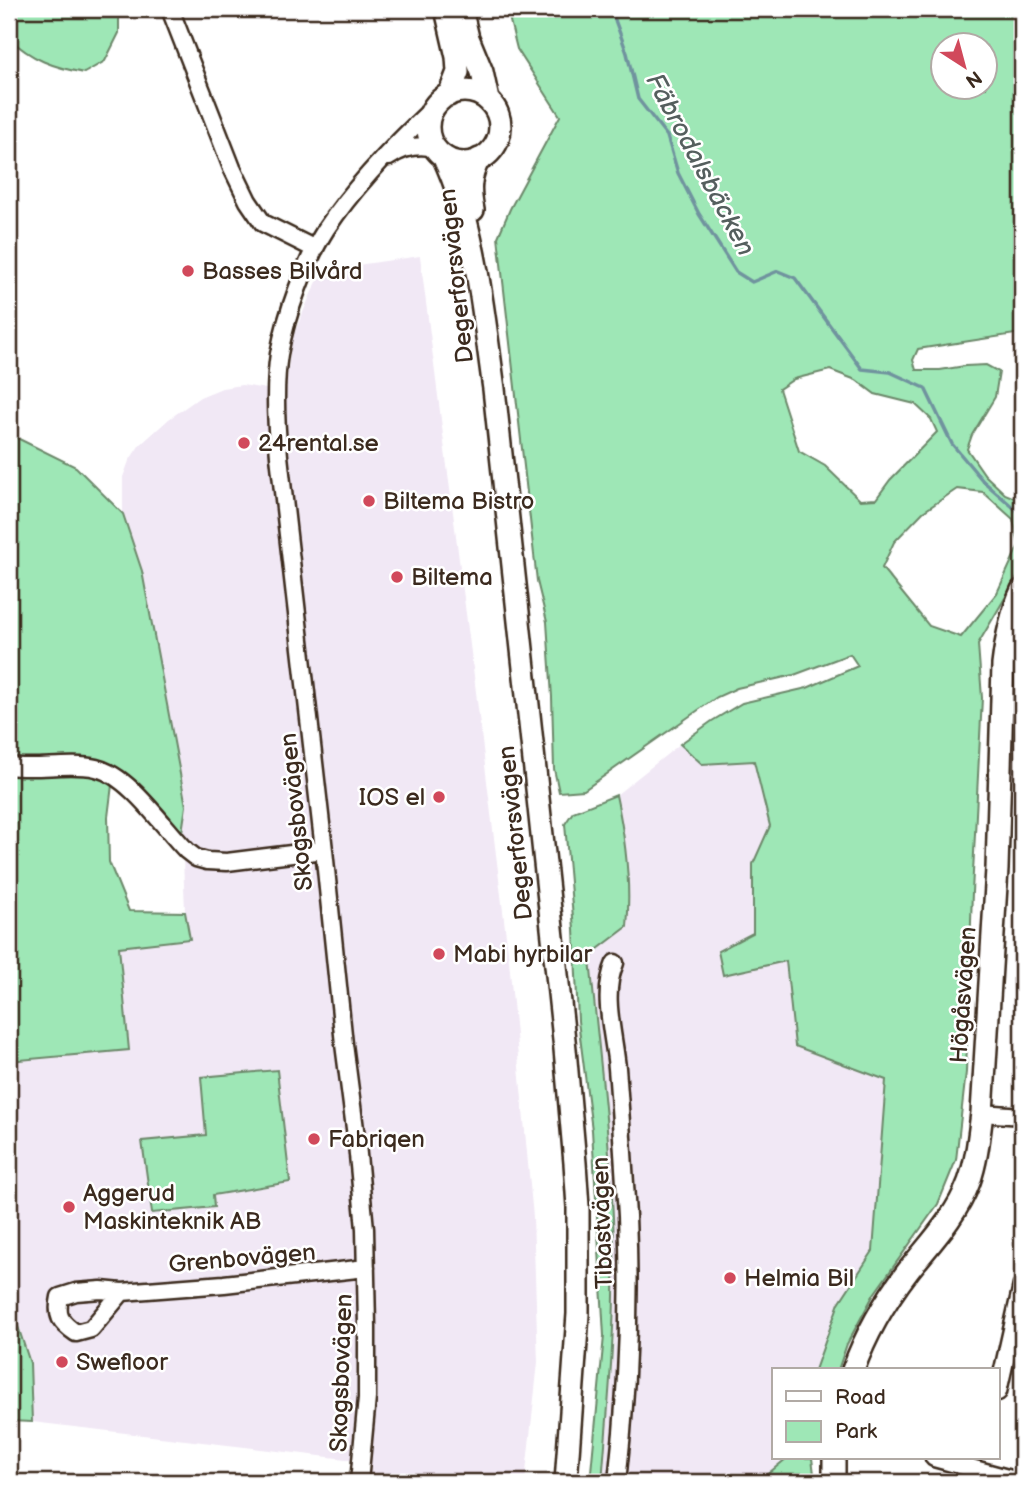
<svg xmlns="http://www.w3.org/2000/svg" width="1031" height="1491" font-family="'Balsamiq Sans',sans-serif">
  <rect width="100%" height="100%" fill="#fff"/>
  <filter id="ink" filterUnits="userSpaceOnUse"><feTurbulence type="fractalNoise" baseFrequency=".0143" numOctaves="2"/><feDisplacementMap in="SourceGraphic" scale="14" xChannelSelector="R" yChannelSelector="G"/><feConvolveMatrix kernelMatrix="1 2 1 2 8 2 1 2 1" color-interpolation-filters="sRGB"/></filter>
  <g filter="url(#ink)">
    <!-- built -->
    <path fill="#f1e8f5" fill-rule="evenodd" d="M 420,256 L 474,676 L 509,960 L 533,1217 L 538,1362 L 525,1482 L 370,1482 L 371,1462 L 32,1422 L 30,1363 L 9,1299 L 9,1061 L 128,1050 L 119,947 L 190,939 L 185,912 L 182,832 L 186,806 L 142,571 L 123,514 L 123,477 L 129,461 L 139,446 L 169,419 L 200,397 L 222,388 L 242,385 L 285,392 L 292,338 L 310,296 L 323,270 ZM 207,1135 L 290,1182 L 213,1195 L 213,1207 L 152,1212 L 142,1141 Z
      M 680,744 L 702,764 L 754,761 L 770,826 L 753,864 L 753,933 L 718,951 L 724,974 L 786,961 L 796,1046 L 886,1080 L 873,1251 L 839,1303 L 815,1370 L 774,1370 L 774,1458 L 787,1458 L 786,1460 L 758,1482 L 602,1482 L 614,1340 L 614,1246 L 598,1031 L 590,959 L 598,949 L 627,927 L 629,905 L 622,823 L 616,795 Z"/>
    <!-- green -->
    <path fill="#9ee7b6" stroke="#6c886a" stroke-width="2" fill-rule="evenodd" d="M 9,9 L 119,9 L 119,33 L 105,61 L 84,73 C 53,67 32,60 9,38 Z
      M 507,9 L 1022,9 L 1022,333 L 918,349 L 913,360 L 916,370 L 940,370 L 965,366 L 986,365 L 999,372 L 995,397 L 972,435 L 967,449 L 985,475 L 1005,494 L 1022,501 L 1022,569 L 978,644 L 982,698 L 972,892 L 966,1072 L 956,1160 L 938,1204 L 874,1294 L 847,1344 L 838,1370 L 815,1370 L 839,1303 L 873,1251 L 886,1080 L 795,1046 L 786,961 L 723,975 L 718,951 L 753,933 L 753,864 L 770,826 L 754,761 L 702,764 L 680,744 L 712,721 L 742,703 L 807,688 L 858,666 L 850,654 L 794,675 L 737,688 L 717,697 L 584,790 L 559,792 L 554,769 L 552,697 L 547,622 L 537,581 L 498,237 L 510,209 L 560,116 L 517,49 ZM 944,46 L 986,46 L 986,88 L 944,88 ZM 830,370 L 856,380 L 875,394 L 915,404 L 931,419 L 937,432 L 890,480 L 876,499 L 860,500 L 825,466 L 799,451 L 779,389 L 794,379 ZM 957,489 L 983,492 L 1013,519 L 1019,545 L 997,593 L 961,637 L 929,626 L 882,568 L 894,542 L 923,512 Z
      M 9,434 L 76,467 L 123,514 L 142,571 L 186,806 L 182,832 L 135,783 L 113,777 L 108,817 L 109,862 L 129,911 L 185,912 L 190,939 L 119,947 L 129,1050 L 9,1061 Z
      M 616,795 C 625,836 631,884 627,927 L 598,949 L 590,959 C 599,1055 612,1151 614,1247 C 616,1326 608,1404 602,1482 L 590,1482 L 604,1336 L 592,1130 L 578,1021 L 574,929 L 565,824 L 573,812 Z
      M 277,1070 L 290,1182 L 213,1195 L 214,1207 L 152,1213 L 142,1141 L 206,1135 L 201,1077 Z
      M 9,1299 L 30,1363 L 32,1422 L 9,1421 Z
      M 787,1458 L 812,1458 L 815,1482 L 758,1482 Z"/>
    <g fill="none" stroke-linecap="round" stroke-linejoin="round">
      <!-- stream -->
      <path stroke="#6f939e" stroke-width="3.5" d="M 611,9 L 627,53 L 638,99 L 667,136 L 678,173 L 699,214 L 736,272 L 752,282 L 778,271 L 795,278 L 862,369 L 890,372 L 925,388 L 952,444 L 983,481 L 1022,515"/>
      <defs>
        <path id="street" d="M 170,9 L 232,168 L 248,201 L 263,223 L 315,249
          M 389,157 C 403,147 419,144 435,148
          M 9,766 C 37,770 71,762 96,768 C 130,776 163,827 187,851 L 196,858 L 207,861 L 227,862 L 324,850
          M 615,963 C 601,995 614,1034 617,1068 C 621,1117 624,1167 627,1216 C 631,1305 627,1395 617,1482
          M 982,1113 L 1022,1116
          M 122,1292 L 91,1329 L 76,1333 C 60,1322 56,1316 60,1297 L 76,1292 L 101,1290 L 122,1292 L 224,1284 L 366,1268
          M 998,1392 L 1022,1285
          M 934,1458 L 1022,1482
          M 359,1482 L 367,1398 L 367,1327 L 365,1229 L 357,1144 L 344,1044 L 324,850 L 279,456 C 276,424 274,386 279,354 C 286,315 305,262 326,229 C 355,185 395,144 433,108"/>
        <path id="secondary" d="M 446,9 L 457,57 L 458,72 L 449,95
          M 461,9 L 468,38 L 482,72 L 488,100
          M428 127a36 36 0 1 1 72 0a36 36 0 1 1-72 0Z
          M 443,156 C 476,226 483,312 494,389 L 565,1049 L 575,1163 L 578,1207 L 578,1314 L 566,1482
          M 473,210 C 469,190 469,177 479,159
          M 853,1370 C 866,1334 885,1301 908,1271 C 931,1242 956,1217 969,1182 C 977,1160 979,1136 982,1113 L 997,869 L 1003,665 C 1006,640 1011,614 1022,590
          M 834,1482 L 834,1458"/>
      </defs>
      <!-- street casing -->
      <use href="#street" stroke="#3b2a1e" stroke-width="21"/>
      <!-- secondary casing -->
      <use href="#secondary" stroke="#3b2a1e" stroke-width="26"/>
      <!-- street -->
      <use href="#street" stroke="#fff" stroke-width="16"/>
      <!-- secondary -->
      <use href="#secondary" stroke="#fff" stroke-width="21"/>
    </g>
  </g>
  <!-- markers -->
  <g fill="#d1495b" stroke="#fff" stroke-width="2.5">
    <circle cx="188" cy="271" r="7"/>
    <circle cx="244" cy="443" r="7"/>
    <circle cx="369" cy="501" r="7"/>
    <circle cx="397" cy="577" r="7"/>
    <circle cx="439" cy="797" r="7"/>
    <circle cx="439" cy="954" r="7"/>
    <circle cx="314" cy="1139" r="7"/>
    <circle cx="69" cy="1207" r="7"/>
    <circle cx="730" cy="1278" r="7"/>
    <circle cx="62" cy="1362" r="7"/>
  </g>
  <g text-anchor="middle" stroke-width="5" stroke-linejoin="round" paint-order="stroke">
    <!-- poi labels -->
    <g font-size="24" fill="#3b2a1e" stroke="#fff" text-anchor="start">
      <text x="202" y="279">Basses Bilvård</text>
      <text x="258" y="451">24rental.se</text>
      <text x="383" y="509">Biltema Bistro</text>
      <text x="411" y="585">Biltema</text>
      <text x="425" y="805" text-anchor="end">IOS el</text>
      <text x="453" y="962">Mabi hyrbilar</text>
      <text x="328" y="1147">Fabriqen</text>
      <text x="83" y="1201">Aggerud<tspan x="83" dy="28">Maskinteknik AB</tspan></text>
      <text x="744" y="1286">Helmia Bil</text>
      <text x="76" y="1370">Swefloor</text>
    </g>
    <!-- street labels -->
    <g font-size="24" fill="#3b2a1e" stroke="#fff">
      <text transform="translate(456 276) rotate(-96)" y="8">Degerforsvägen</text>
      <text transform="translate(296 812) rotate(-96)" y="8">Skogsbovägen</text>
      <text transform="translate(515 833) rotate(-96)" y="8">Degerforsvägen</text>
      <text transform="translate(963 995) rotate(-86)" y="8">Högåsvägen</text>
      <text transform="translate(602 1223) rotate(-92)" y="8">Tibastvägen</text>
      <text transform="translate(242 1258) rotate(-5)" y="8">Grenbovägen</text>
      <text transform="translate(341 1373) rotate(-88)" y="8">Skogsbovägen</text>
    </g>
    <!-- water labels -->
    <g font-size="26" font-style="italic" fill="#555f5e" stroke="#fff">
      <text transform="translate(701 164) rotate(62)" y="9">Fäbrodalsbäcken</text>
    </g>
  </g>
  <!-- margin -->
  <rect width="1031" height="1491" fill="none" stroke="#fff" stroke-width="35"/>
  <rect x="18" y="18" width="996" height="1456" fill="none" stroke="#3b2a1e" stroke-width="2.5" filter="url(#ink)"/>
  <!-- legend -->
  <rect x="772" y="1368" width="228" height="91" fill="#ffffff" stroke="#b1aaa5" stroke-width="2"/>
  <rect x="786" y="1391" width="35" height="10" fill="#ffffff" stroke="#b1aaa5" stroke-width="2"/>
  <text x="835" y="1404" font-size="21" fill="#3b2a1e">Road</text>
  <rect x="786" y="1421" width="35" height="21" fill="#9ee7b6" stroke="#b1aaa5" stroke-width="2"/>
  <text x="835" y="1438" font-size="21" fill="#3b2a1e">Park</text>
  <!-- north arrow -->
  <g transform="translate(964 66) rotate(144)"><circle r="33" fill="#ffffff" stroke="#b1aaa5" stroke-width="2"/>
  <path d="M0-5L12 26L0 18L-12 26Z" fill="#d1495b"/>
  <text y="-10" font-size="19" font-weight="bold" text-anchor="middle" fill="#3b2a1e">N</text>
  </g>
</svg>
